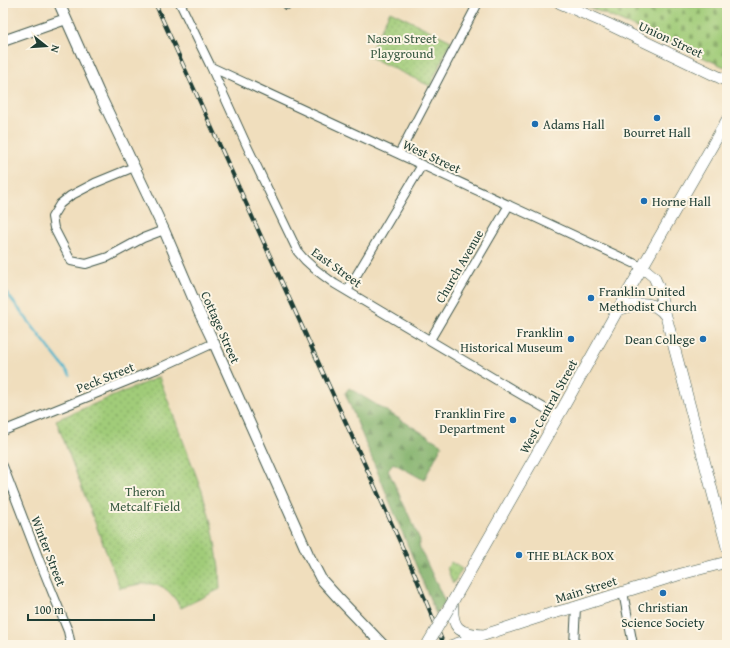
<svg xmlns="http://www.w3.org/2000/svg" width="730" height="648" font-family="'Gentium Book Plus',serif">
  <defs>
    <pattern id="forest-firs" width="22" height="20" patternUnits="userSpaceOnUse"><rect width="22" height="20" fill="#80b069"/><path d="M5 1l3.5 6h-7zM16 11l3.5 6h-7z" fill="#689057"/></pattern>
    <pattern id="cemetery-stones" width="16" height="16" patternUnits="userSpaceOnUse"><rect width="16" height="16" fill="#a1cc79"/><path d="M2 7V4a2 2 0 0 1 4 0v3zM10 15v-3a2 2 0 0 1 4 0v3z" fill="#83a764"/></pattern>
    <pattern id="park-dots" width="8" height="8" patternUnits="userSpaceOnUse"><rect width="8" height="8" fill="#a1cc79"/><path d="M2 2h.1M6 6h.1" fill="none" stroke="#83a764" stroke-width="1.8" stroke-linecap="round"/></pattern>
  </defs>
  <rect width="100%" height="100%" fill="#fcf5e5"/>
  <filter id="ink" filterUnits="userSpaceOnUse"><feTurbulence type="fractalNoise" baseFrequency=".025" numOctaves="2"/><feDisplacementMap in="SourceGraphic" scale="8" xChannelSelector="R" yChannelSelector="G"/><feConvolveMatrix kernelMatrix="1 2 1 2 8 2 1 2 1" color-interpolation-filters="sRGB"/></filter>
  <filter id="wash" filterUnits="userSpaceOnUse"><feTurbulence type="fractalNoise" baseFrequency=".012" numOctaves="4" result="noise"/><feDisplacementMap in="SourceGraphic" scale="16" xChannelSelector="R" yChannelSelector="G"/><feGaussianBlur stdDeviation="0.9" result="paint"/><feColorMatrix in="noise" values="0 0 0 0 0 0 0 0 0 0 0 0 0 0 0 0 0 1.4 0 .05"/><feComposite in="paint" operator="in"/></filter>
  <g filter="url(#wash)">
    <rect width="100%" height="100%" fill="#f0debd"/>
    <!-- forest -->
    <path fill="url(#forest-firs)" stroke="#50764e" d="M 349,388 L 442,445 L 424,480 L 393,463 L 388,470 L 420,540 L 419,546 L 445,602 L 436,614 L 345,393 Z"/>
    <!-- cemetery -->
    <path fill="url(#cemetery-stones)" stroke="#608456" d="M 580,3 L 727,3 L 727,68 Z"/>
    <!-- park -->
    <path fill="url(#park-dots)" stroke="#608456" d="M 390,11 L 451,41 L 430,86 L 368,56 Z
      M 159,377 L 202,491 L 212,526 L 216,548 L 219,569 L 220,589 L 181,608 C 178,603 174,597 170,593 C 156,578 137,585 120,588 L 56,420 Z
      M 451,562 L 462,569 L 453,584 L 447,568 Z"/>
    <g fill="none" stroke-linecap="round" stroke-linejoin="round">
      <!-- stream -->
      <path stroke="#4bb2ca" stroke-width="2.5" d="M 3,285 L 9,296 L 70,375"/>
    </g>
  </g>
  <g filter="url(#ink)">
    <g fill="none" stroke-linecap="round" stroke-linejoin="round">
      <defs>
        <path id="minor" d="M 180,3 L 211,67 L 247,146 L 298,252 C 308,265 321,274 335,284 L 515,391 L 558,416
          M 287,5 L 288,3
          M 211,67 L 642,267
          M 399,154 L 478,3
          M 134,167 L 95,183 L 70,196 L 60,204 L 52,217 L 54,228 L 71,261 L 86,264 L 108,257 L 143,238 L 164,230
          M 347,291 L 422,165
          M 430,340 L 509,205
          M 3,431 L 157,369 L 214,343
          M 3,466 L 40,562 L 68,631 L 71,645
          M 623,592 L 633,645
          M 574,645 L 576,607"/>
        <path id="tertiary" d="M 59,3 L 99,93 L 164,230 L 199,312 L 214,343 L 308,554 L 321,579 L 340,600 L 383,645
          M 3,41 L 66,19"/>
        <path id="secondary" d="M 560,3 L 608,24 L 727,81
          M 642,267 L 654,277 L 658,286 L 727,547
          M 617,311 C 634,303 653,298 666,316
          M 484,635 C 458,634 451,628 453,601 L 564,406 L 617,311 L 727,120
          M 453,645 L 546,615 L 576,607 L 681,574 L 727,562"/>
      </defs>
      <!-- minor casing -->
      <use href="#minor" stroke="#3e5549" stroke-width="10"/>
      <!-- tertiary casing -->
      <use href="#tertiary" stroke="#3e5549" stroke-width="12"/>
      <!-- secondary casing -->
      <use href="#secondary" stroke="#3e5549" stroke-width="12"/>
      <!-- minor -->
      <use href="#minor" stroke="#fff" stroke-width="8"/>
      <!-- tertiary -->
      <use href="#tertiary" stroke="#fff" stroke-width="10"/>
      <!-- secondary -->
      <use href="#secondary" stroke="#fff" stroke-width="11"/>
      <defs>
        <path id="rail" d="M 155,3 L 415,575 L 444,645"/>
      </defs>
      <!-- rail casing -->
      <use href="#rail" stroke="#1f3d34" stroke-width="4"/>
      <!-- rail -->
      <use href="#rail" stroke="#fcf5e5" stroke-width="2.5" stroke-dasharray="8" stroke-linecap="butt"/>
      <defs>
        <path id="secondary-bridge" d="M 427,645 L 453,601"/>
      </defs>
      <!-- secondary-bridge casing -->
      <use href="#secondary-bridge" stroke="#3e5549" stroke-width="12" stroke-linecap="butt"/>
      <!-- secondary-bridge -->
      <use href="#secondary-bridge" stroke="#fff" stroke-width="11"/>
    </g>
  </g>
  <!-- markers -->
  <g fill="#1f6fb2" stroke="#fcf5e5" stroke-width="1.5">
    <circle cx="657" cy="118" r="4"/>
    <circle cx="535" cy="124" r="4"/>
    <circle cx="644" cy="201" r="4"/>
    <circle cx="591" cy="298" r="4"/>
    <circle cx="571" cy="339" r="4"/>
    <circle cx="703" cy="339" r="4"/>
    <circle cx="513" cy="420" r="4"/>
    <circle cx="519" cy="555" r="4"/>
    <circle cx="663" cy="593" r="4"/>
  </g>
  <g text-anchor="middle" stroke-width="4" stroke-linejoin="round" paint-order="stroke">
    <!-- park labels -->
    <g font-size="13" fill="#395a42" stroke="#fcf5e5">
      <text x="402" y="43">Nason Street<tspan x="402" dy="15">Playground</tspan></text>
      <text x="145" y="496">Theron<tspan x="145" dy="15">Metcalf Field</tspan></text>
    </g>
    <!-- street labels -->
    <g font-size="13" fill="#1f3d34" stroke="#fcf5e5">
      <text transform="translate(671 39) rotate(25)" y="5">Union Street</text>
      <text transform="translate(432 156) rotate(25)" y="5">West Street</text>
      <text transform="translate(459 266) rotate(-60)" y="5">Church Avenue</text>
      <text transform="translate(337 267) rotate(36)" y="5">East Street</text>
      <text transform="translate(221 327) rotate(66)" y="5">Cottage Street</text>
      <text transform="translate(105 377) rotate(-22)" y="5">Peck Street</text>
      <text transform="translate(548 406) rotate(-61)" y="5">West Central Street</text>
      <text transform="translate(49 551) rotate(69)" y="5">Winter Street</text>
      <text transform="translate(586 589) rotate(-17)" y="5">Main Street</text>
    </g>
    <!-- poi labels -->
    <g font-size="13" fill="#1f3d34" stroke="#fcf5e5" text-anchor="start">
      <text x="543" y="129">Adams Hall</text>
      <text x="657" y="137" text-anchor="middle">Bourret Hall</text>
      <text x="652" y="206">Horne Hall</text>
      <text x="599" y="296">Franklin United<tspan x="599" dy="15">Methodist Church</tspan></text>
      <text x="563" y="337" text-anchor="end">Franklin<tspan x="563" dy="15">Historical Museum</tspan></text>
      <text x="695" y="344" text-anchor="end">Dean College</text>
      <text x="505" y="418" text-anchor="end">Franklin Fire<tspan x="505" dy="15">Department</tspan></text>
      <text x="527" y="560">THE BLACK BOX</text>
      <text x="663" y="612" text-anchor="middle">Christian<tspan x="663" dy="15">Science Society</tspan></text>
    </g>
  </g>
  <!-- margin -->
  <rect width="730" height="648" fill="none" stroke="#fcf5e5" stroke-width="16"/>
  <!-- north arrow -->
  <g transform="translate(46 46) rotate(107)" stroke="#fcf5e5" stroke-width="3" paint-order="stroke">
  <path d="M0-3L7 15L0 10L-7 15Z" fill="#1f3d34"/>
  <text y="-6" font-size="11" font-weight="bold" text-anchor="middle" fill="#1f3d34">N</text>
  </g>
  <!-- scale -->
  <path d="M28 614v6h126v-6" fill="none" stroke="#1f3d34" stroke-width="2"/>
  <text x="34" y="614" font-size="12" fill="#1f3d34" stroke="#fcf5e5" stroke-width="3" paint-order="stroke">100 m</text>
</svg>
